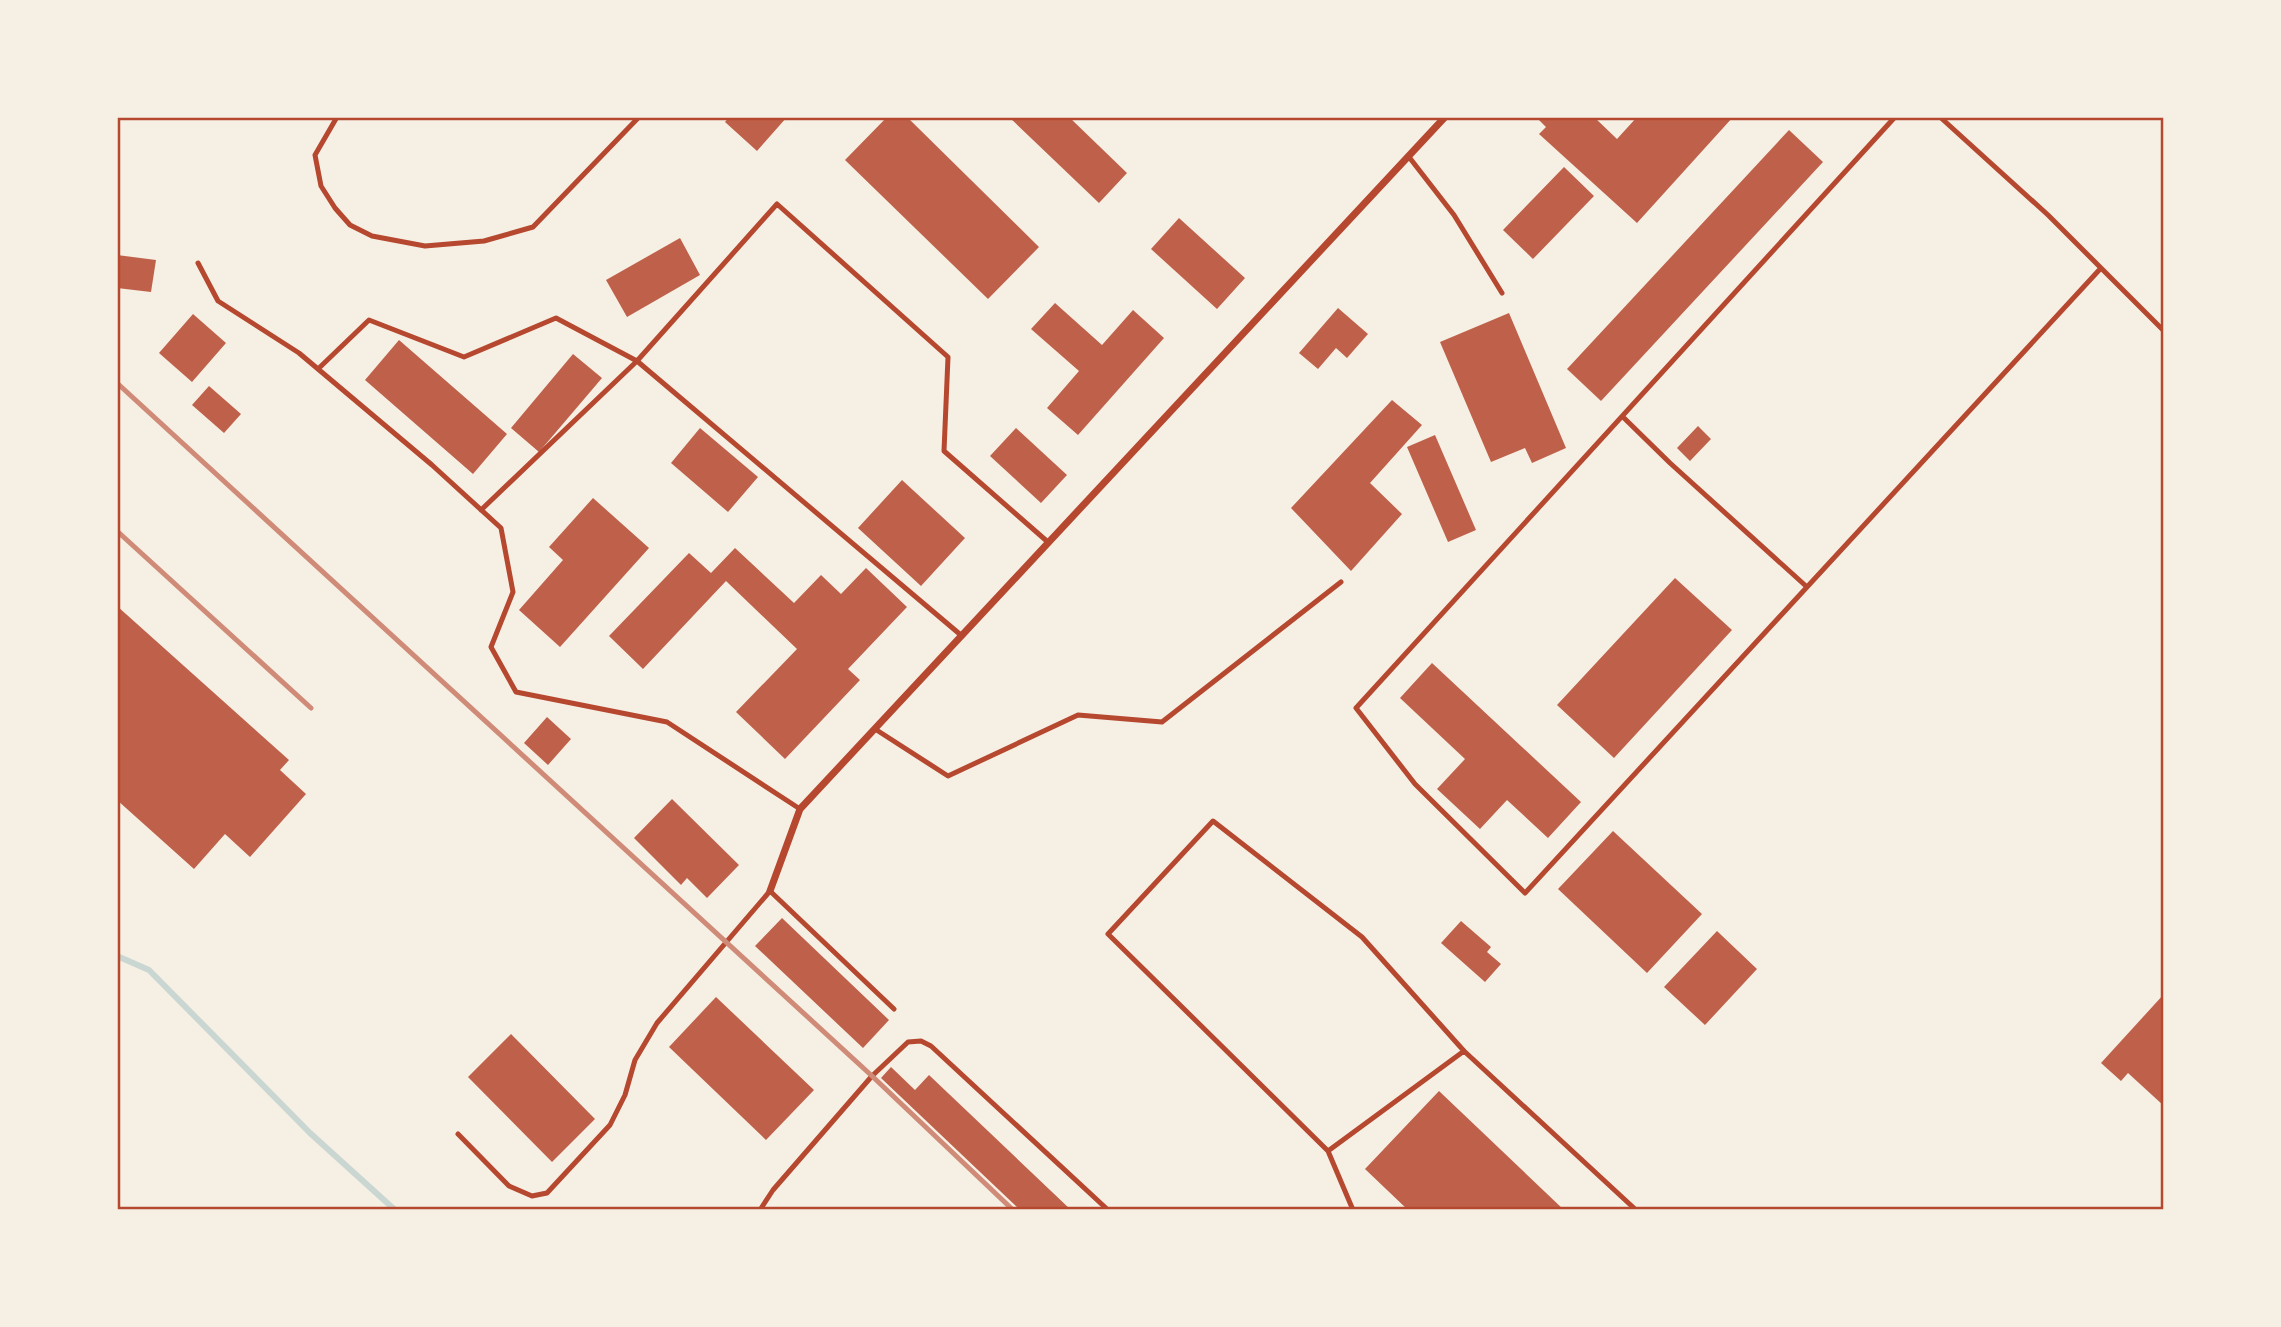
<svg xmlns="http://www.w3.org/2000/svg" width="2281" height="1327" font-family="'IBM Plex Sans',sans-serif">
  <rect width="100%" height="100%" fill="#f6efe4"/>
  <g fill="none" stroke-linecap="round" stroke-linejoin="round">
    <!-- stream -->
    <path stroke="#c9d6d2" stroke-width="6" d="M 117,956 L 149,970 L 310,1133 L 395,1210"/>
  </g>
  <!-- building -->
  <path fill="#bf614a" d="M 729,117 L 787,117 L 757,151 L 725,122 Z
    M 887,117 L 907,117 L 1039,247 L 988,299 L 845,160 Z
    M 1009,117 L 1069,117 L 1127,173 L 1099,203 Z
    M 1536,117 L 1594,117 L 1617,139 L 1637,117 L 1733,117 L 1637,223 L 1539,134 L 1546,127 Z
    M 1789,130 L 1823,162 L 1601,401 L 1567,369 Z
    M 1564,167 L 1594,196 L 1533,259 L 1503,230 Z
    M 1179,218 L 1245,278 L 1217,309 L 1151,249 Z
    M 680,238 L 700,275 L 627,317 L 606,280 Z
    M 117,255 L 156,260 L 151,292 L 117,288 Z
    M 1055,303 L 1102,345 L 1133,310 L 1164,338 L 1078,435 L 1047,408 L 1079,371 L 1031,329 Z
    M 1338,308 L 1368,334 L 1347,358 L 1336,348 L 1318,369 L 1299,353 Z
    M 1509,313 L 1566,448 L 1532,463 L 1525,448 L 1491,462 L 1440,342 Z
    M 193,314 L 226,343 L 192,382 L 159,353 Z
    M 399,340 L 507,434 L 473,474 L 365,380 Z
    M 573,354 L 602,378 L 539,452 L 511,428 Z
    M 209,386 L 241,414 L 224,433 L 192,405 Z
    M 1392,400 L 1422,425 L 1370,483 L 1402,514 L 1351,571 L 1291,508 Z
    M 1698,426 L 1711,439 L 1690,461 L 1677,448 Z
    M 700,428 L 758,477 L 728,512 L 671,463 Z
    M 1016,428 L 1067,475 L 1041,503 L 990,456 Z
    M 1435,435 L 1476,530 L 1448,542 L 1407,447 Z
    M 902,480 L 965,538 L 921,586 L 858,528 Z
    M 593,498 L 649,548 L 560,647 L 519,610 L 563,560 L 549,547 Z
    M 735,548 L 794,603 L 821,575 L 841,594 L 866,568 L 907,607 L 848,669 L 860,680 L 785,759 L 736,712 L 797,649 L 726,581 L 643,669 L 609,636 L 689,553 L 711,573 Z
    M 1675,578 L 1732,630 L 1614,758 L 1557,705 Z
    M 117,606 L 289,760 L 280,770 L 306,794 L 250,857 L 225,834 L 194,869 L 117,800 Z
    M 1432,663 L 1581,802 L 1548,838 L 1507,800 L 1480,829 L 1437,789 L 1465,759 L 1400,698 Z
    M 547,717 L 571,739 L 548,765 L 524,743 Z
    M 672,799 L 739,865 L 707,898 L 687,878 L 681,885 L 634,838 Z
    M 1613,831 L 1702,914 L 1647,973 L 1558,889 Z
    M 782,918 L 889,1020 L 863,1048 L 755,946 Z
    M 1461,921 L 1491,947 L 1487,952 L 1501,964 L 1485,982 L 1441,943 Z
    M 1717,931 L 1757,969 L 1705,1025 L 1664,987 Z
    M 2164,994 L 2164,1106 L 2128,1073 L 2121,1081 L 2101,1063 Z
    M 716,997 L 814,1090 L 766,1140 L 669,1047 Z
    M 511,1034 L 595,1119 L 552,1162 L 468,1077 Z
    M 891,1067 L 915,1090 L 929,1075 L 1071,1210 L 1020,1210 L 881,1078 Z
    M 1439,1091 L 1564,1210 L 1408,1210 L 1365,1169 Z"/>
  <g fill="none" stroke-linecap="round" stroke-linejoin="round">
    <!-- service -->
    <path stroke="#b5482f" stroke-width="5" d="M 337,117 L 315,155 L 321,186 L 335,208 L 350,225 L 372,236 L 425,246 L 484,241 L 533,227 L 639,117
      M 1895,117 L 1356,708 L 1415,784 L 1525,893 L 2101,268
      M 1940,117 L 2048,215 L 2164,331
      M 1409,157 L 1454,215 L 1502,293
      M 198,263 L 218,301 L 299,353 L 432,465 L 501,528 L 513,592 L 491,647 L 516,692 L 667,722 L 800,809
      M 318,369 L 369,320 L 464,357 L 556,318 L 637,361 L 962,636
      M 1623,417 L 1670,463 L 1807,587
      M 481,510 L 637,361 L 777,204 L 948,357 L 944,451 L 1049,543
      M 875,729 L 948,776 L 1078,715 L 1162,722 L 1341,582
      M 458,1134 L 509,1186 L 532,1196 L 547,1193 L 610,1125 L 625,1095 L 635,1060 L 657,1023 L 770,891 L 894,1009
      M 1328,1151 L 1108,934 L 1213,821 L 1362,937 L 1464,1051
      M 760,1210 L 773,1190 L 872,1076 L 908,1042 L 921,1041 L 931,1046 L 1108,1210
      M 1353,1210 L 1328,1151 L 1464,1051 L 1636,1210"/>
    <!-- minor -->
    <path stroke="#b5482f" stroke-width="7" d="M 770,891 L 800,809 L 1445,117"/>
    <!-- rail -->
    <path stroke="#cf8b77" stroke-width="5" d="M 117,383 L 872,1076 L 1013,1210
      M 117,531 L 311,708"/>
  </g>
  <!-- border -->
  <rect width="2281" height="1327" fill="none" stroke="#f6efe4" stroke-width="238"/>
  <rect x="119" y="119" width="2043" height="1089" fill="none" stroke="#b5482f" stroke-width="2.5"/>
</svg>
